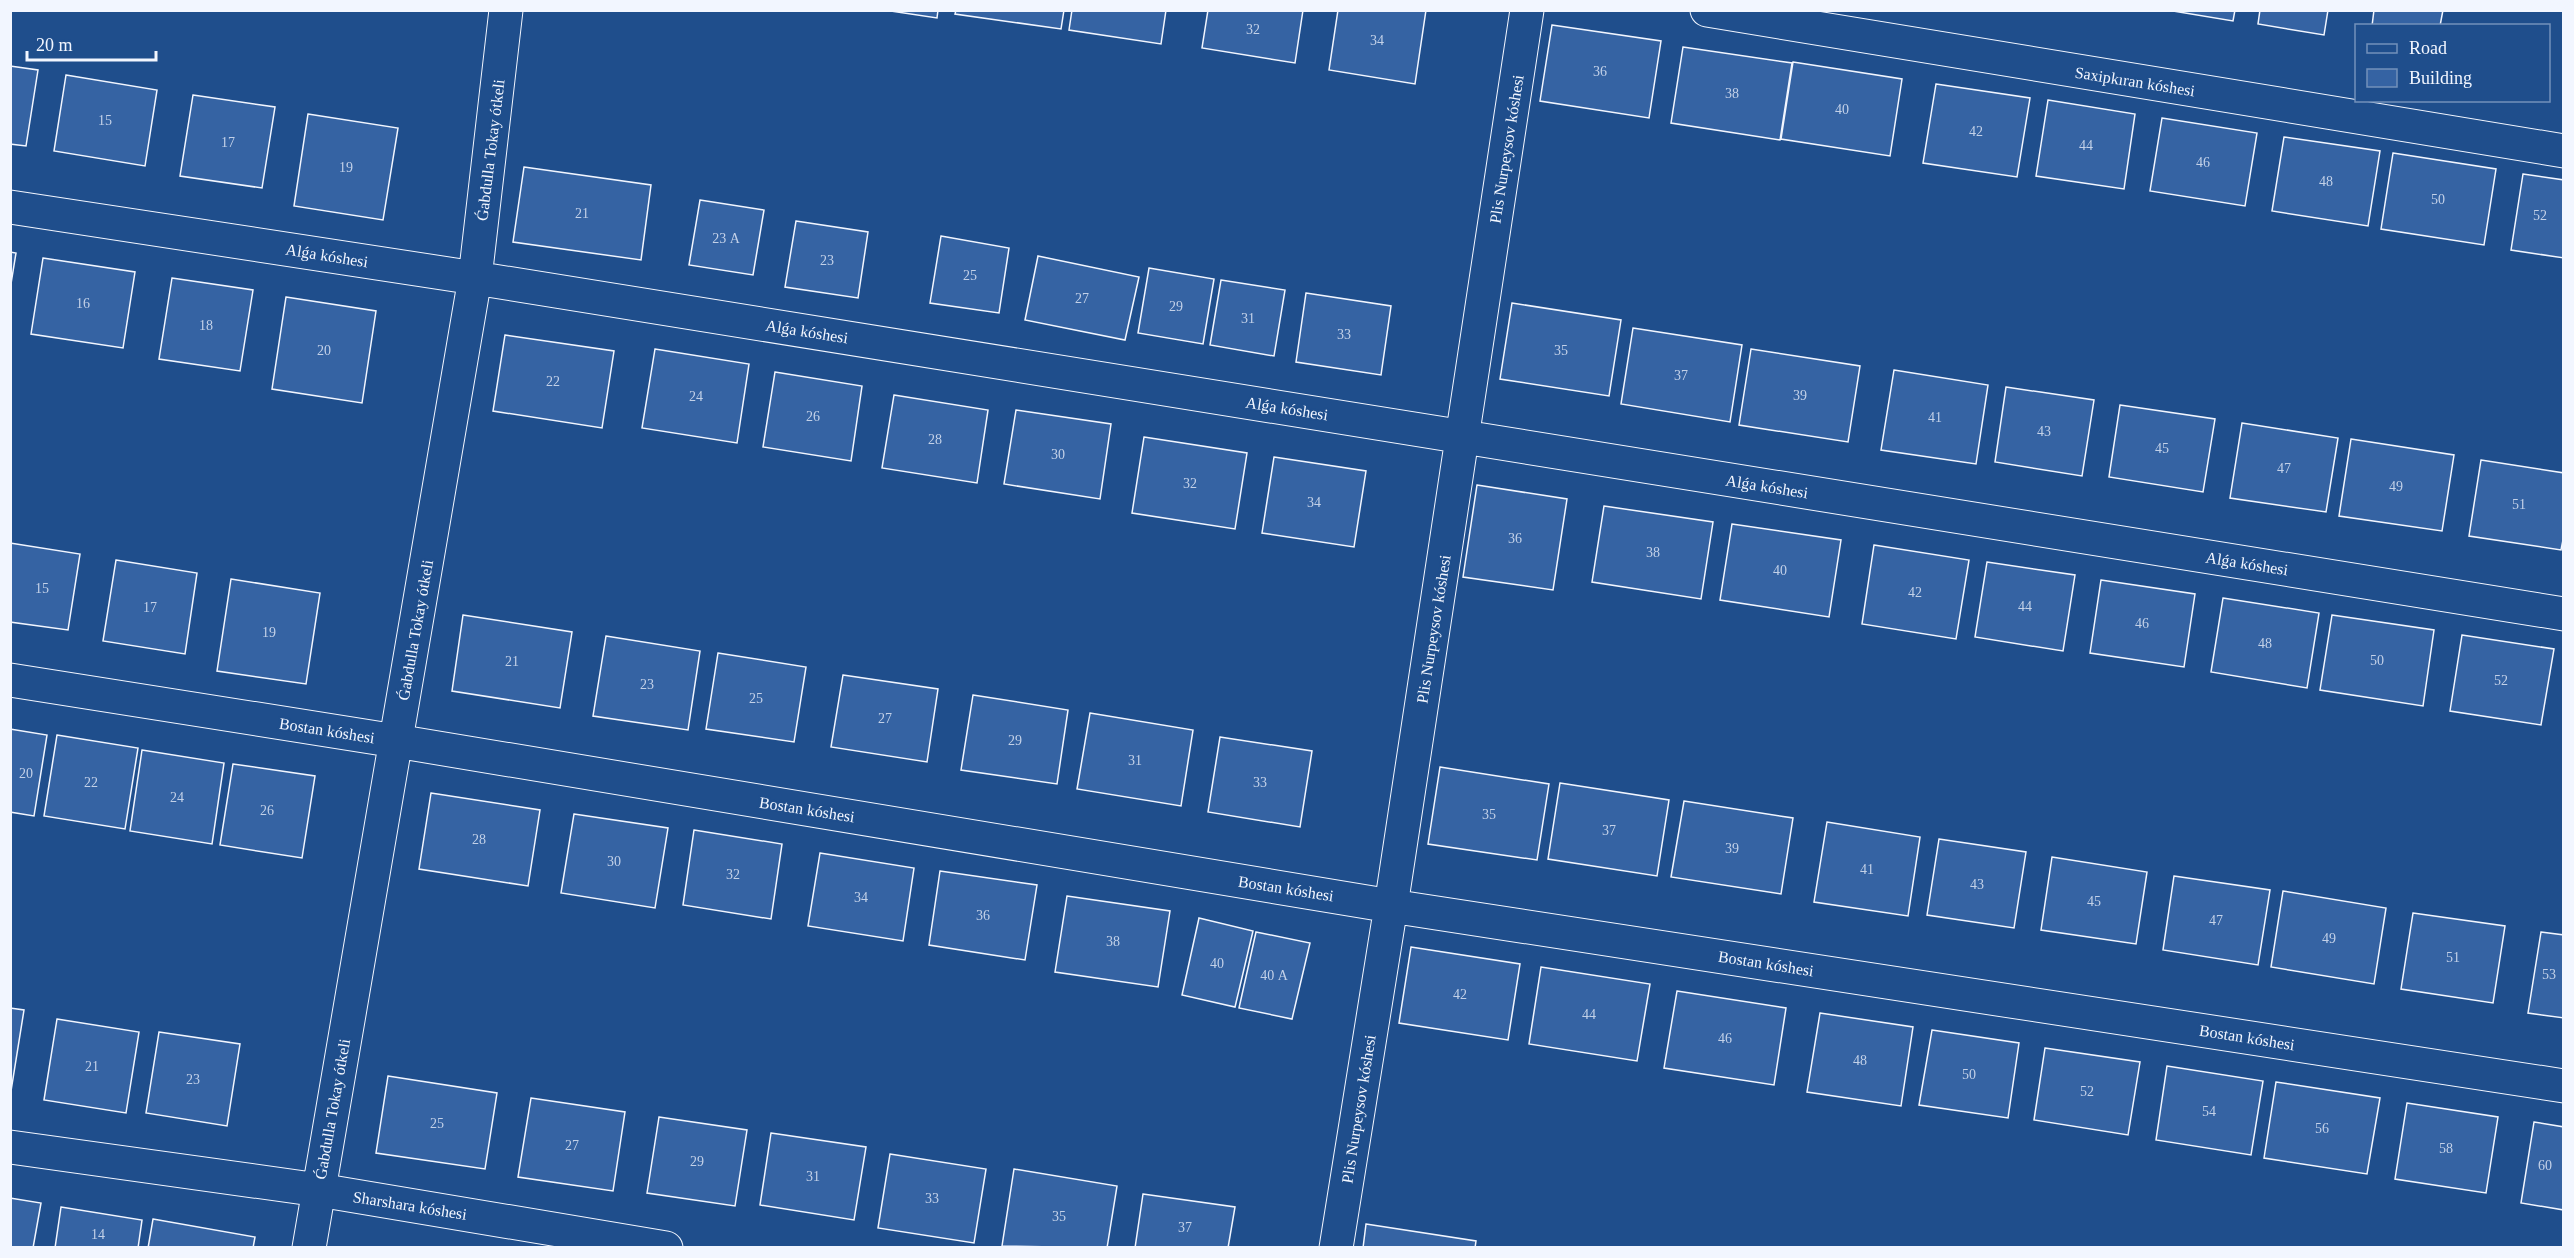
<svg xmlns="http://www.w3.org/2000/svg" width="2574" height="1258" font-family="Georgia,serif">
  <rect width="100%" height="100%" fill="#1f4e8c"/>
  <!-- building -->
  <path fill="#3563a3" stroke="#f2f6ff" stroke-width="1.5" d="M 884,10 L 938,10 L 937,18 Z
    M 956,10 L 1064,10 L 1061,29 L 955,14 Z
    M 1072,10 L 1166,10 L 1161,44 L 1069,30 Z
    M 1208,10 L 1303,10 L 1295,63 L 1202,48 Z
    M 1338,10 L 1426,10 L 1415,84 L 1329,70 Z
    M 2167,10 L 2235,10 L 2233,21 Z
    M 2260,10 L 2328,10 L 2324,35 L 2258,24 Z
    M 2374,10 L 2443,10 L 2440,26 L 2372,26 Z
    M 1552,25 L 1661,41 L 1649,118 L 1540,101 Z
    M 1683,47 L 1792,63 L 1780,140 L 1671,123 Z
    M 1793,62 L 1902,79 L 1890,156 L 1781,139 Z
    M 10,66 L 38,70 L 26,146 L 10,144 Z
    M 66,75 L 157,90 L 145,166 L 54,151 Z
    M 1936,84 L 2030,98 L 2017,177 L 1923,163 Z
    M 193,95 L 275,107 L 262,188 L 180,176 Z
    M 2048,100 L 2135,114 L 2124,189 L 2036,176 Z
    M 308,114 L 398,128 L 383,220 L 294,206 Z
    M 2162,118 L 2257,133 L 2245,206 L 2150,191 Z
    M 2284,137 L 2380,151 L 2368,226 L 2272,211 Z
    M 2393,153 L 2496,169 L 2484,245 L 2381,229 Z
    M 524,167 L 651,185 L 641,260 L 513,242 Z
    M 2523,174 L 2564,180 L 2564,258 L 2511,250 Z
    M 700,200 L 764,210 L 753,275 L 689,265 Z
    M 796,221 L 868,232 L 858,298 L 785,287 Z
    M 941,236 L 1009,248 L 999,313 L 930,303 Z
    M 10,252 L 16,253 L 10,290 Z
    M 1038,256 L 1139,277 L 1125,340 L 1025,320 Z
    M 43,258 L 135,272 L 123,348 L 31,334 Z
    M 1149,268 L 1214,279 L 1203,344 L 1138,333 Z
    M 172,278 L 253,290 L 240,371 L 159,359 Z
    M 1221,280 L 1285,290 L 1274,356 L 1210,345 Z
    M 1306,293 L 1391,306 L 1381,375 L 1296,362 Z
    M 286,297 L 376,311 L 362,403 L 272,389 Z
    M 1512,303 L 1621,320 L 1609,396 L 1500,379 Z
    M 1633,328 L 1742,345 L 1730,422 L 1621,404 Z
    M 505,335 L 614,351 L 602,428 L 493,411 Z
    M 655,349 L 749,364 L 737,443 L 642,428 Z
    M 1751,349 L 1860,366 L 1848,442 L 1739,425 Z
    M 1894,370 L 1988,385 L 1976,464 L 1881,450 Z
    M 775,372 L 862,386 L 851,461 L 763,447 Z
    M 2006,387 L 2094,400 L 2082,476 L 1995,462 Z
    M 894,395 L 988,410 L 977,483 L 882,468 Z
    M 2120,405 L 2215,419 L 2203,492 L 2109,477 Z
    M 1016,410 L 1111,424 L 1100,499 L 1004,484 Z
    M 2242,423 L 2338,438 L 2326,512 L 2230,498 Z
    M 1144,437 L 1247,453 L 1235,529 L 1132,513 Z
    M 2351,439 L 2454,455 L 2442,531 L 2339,516 Z
    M 1274,457 L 1366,471 L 1354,547 L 1262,533 Z
    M 2481,460 L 2564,473 L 2564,535 L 2561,550 L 2469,536 Z
    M 1477,485 L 1567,499 L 1553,590 L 1463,577 Z
    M 1604,506 L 1713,522 L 1701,599 L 1592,582 Z
    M 1732,524 L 1841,540 L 1829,617 L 1720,600 Z
    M 10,543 L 80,554 L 68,630 L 10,622 Z
    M 1874,545 L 1969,560 L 1956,639 L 1862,624 Z
    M 116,560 L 197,573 L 185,654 L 103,641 Z
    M 1987,562 L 2075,575 L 2063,651 L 1975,637 Z
    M 231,579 L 320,593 L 306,684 L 217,671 Z
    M 2101,580 L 2195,594 L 2184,667 L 2090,653 Z
    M 2223,598 L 2319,613 L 2307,688 L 2211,672 Z
    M 463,615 L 572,632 L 560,708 L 452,691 Z
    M 2332,615 L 2434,630 L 2423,706 L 2320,690 Z
    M 2462,635 L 2554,649 L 2541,725 L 2450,711 Z
    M 606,636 L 700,651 L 688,730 L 593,716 Z
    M 718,653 L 806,667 L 794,742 L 706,729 Z
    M 843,675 L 938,689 L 927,762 L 831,747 Z
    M 973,695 L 1068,710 L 1057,784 L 961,770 Z
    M 1090,713 L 1193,730 L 1181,806 L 1077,789 Z
    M 10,729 L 47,735 L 34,816 L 10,812 Z
    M 57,735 L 138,748 L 125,829 L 44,816 Z
    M 1220,737 L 1312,751 L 1300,827 L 1208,812 Z
    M 142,750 L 224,763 L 212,844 L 130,831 Z
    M 233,764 L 315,776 L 302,858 L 220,845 Z
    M 1440,767 L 1549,784 L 1537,860 L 1428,844 Z
    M 1560,783 L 1669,800 L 1657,876 L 1548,859 Z
    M 431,793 L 540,810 L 528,886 L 419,869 Z
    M 1684,801 L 1793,818 L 1781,894 L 1671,877 Z
    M 574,814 L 668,828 L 655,908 L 561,893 Z
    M 1827,822 L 1920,837 L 1908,916 L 1814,902 Z
    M 694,830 L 782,844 L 771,919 L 683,905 Z
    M 1939,839 L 2026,852 L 2014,928 L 1927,915 Z
    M 820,853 L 914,868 L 903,941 L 808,926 Z
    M 2052,857 L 2147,872 L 2136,944 L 2041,930 Z
    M 940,871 L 1037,885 L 1025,960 L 929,945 Z
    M 2174,876 L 2270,890 L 2258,965 L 2163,950 Z
    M 2283,891 L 2386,908 L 2374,984 L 2271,967 Z
    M 1067,896 L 1170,911 L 1158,987 L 1055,972 Z
    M 2413,913 L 2505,926 L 2493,1003 L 2401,989 Z
    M 1199,918 L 1253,931 L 1235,1007 L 1182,995 Z
    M 1256,932 L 1310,943 L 1292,1019 L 1239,1008 Z
    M 2541,932 L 2564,935 L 2564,1018 L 2528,1013 Z
    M 1411,947 L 1520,964 L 1508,1040 L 1399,1023 Z
    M 1541,967 L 1650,984 L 1637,1061 L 1529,1044 Z
    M 1677,991 L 1786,1008 L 1774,1085 L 1664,1068 Z
    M 10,1008 L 24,1010 L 11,1091 L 10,1091 Z
    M 1820,1013 L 1913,1027 L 1901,1106 L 1807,1092 Z
    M 57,1019 L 139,1032 L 126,1113 L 44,1100 Z
    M 1932,1030 L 2019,1043 L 2008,1118 L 1919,1105 Z
    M 159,1032 L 240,1044 L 227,1126 L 146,1113 Z
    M 2045,1048 L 2140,1062 L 2128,1135 L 2034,1120 Z
    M 2167,1066 L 2263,1081 L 2251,1155 L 2156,1140 Z
    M 388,1076 L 497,1093 L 485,1169 L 376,1153 Z
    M 2276,1082 L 2380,1098 L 2367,1174 L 2264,1158 Z
    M 531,1098 L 625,1112 L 613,1191 L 518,1177 Z
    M 2407,1103 L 2498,1117 L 2486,1193 L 2395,1179 Z
    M 659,1117 L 747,1130 L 735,1206 L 647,1193 Z
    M 2534,1122 L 2564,1127 L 2564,1210 L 2521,1203 Z
    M 771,1133 L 866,1147 L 854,1220 L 760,1205 Z
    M 890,1154 L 986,1169 L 974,1243 L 878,1228 Z
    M 1014,1169 L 1117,1186 L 1107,1248 L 1002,1246 Z
    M 1143,1194 L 1235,1207 L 1228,1248 L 1135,1248 Z
    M 10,1198 L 41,1203 L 33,1248 L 10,1248 Z
    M 61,1207 L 142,1220 L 138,1248 L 55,1248 Z
    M 153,1219 L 255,1237 L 253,1248 L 148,1248 Z
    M 1366,1224 L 1476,1241 L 1475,1248 L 1363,1248 Z"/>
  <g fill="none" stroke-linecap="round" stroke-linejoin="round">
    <defs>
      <path id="minor" d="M 1707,10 L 2564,151
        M 10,207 L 475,278 L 2564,614
        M 10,680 L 396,741 L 1391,906 L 2564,1086
        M 10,1147 L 319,1190 L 666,1248
        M 309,1248 L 475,278 L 506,10
        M 1336,1248 L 1391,906 L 1527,10"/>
    </defs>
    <!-- minor casing -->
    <use href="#minor" stroke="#f2f6ff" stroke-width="35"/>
    <!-- minor -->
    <use href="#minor" stroke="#1f4e8c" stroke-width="33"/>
  </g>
  <g text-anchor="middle" stroke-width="4.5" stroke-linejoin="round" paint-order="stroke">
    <!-- number labels -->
    <g font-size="14" fill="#c3d1e8">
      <text x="1253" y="34">32</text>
      <text x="1377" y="45">34</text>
      <text x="1600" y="76">36</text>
      <text x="1732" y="98">38</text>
      <text x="1842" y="114">40</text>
      <text x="105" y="125">15</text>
      <text x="1976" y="136">42</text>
      <text x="228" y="147">17</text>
      <text x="2086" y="150">44</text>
      <text x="2203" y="167">46</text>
      <text x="346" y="172">19</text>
      <text x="2326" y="186">48</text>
      <text x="2438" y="204">50</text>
      <text x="582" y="218">21</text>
      <text x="2540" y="220">52</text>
      <text x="726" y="243">23 А</text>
      <text x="827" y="265">23</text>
      <text x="970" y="280">25</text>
      <text x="1082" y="303">27</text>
      <text x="83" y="308">16</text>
      <text x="1176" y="311">29</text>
      <text x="1248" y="323">31</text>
      <text x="206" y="330">18</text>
      <text x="1344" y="339">33</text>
      <text x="324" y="355">20</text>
      <text x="1561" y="355">35</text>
      <text x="1681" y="380">37</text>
      <text x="553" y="386">22</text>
      <text x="1800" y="400">39</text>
      <text x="696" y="401">24</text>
      <text x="813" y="421">26</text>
      <text x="1935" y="422">41</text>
      <text x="2044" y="436">43</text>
      <text x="935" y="444">28</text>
      <text x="2162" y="453">45</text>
      <text x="1058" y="459">30</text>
      <text x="2284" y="473">47</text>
      <text x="1190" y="488">32</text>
      <text x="2396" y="491">49</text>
      <text x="1314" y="507">34</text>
      <text x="2519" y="509">51</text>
      <text x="1515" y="543">36</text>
      <text x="1653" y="557">38</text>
      <text x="1780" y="575">40</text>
      <text x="42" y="593">15</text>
      <text x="1915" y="597">42</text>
      <text x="2025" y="611">44</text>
      <text x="150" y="612">17</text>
      <text x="2142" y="628">46</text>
      <text x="269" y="637">19</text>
      <text x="2265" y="648">48</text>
      <text x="2377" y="665">50</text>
      <text x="512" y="666">21</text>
      <text x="2501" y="685">52</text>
      <text x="647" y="689">23</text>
      <text x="756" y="703">25</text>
      <text x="885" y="723">27</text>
      <text x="1015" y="745">29</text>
      <text x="1135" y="765">31</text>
      <text x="26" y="778">20</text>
      <text x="91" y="787">22</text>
      <text x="1260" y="787">33</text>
      <text x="177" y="802">24</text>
      <text x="267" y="815">26</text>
      <text x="1489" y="819">35</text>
      <text x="1609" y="835">37</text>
      <text x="479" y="844">28</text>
      <text x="1732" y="853">39</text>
      <text x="614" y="866">30</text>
      <text x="1867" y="874">41</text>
      <text x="733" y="879">32</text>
      <text x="1977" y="889">43</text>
      <text x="861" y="902">34</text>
      <text x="2094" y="906">45</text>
      <text x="983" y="920">36</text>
      <text x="2216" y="925">47</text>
      <text x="2329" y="943">49</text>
      <text x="1113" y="946">38</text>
      <text x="2453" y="962">51</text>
      <text x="1217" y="968">40</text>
      <text x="2549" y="979">53</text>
      <text x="1274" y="980">40 А</text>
      <text x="1460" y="999">42</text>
      <text x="1589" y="1019">44</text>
      <text x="1725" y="1043">46</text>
      <text x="1860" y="1065">48</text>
      <text x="92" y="1071">21</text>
      <text x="1969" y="1079">50</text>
      <text x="193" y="1084">23</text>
      <text x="2087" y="1096">52</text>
      <text x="2209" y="1116">54</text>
      <text x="437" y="1128">25</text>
      <text x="2322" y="1133">56</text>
      <text x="572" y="1150">27</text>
      <text x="2446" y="1153">58</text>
      <text x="697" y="1166">29</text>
      <text x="2545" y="1170">60</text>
      <text x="813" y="1181">31</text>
      <text x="932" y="1203">33</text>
      <text x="1059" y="1221">35</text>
      <text x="1185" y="1232">37</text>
      <text x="98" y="1239">14</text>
    </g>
    <!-- street labels -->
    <g font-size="16" fill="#f2f6ff" stroke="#1f4e8c">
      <text transform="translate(2135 81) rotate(9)" y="6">Saxipkıran kóshesi</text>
      <text transform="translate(1506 149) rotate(-81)" y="6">Plis Nurpeysov kóshesi</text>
      <text transform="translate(490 150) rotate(-83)" y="6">Ǵabdulla Tokay ótkeli</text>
      <text transform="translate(327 255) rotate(9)" y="6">Alǵa kóshesi</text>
      <text transform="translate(807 331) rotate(9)" y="6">Alǵa kóshesi</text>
      <text transform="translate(1287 408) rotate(9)" y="6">Alǵa kóshesi</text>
      <text transform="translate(1767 486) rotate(9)" y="6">Alǵa kóshesi</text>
      <text transform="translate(2247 563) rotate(9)" y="6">Alǵa kóshesi</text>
      <text transform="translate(1433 629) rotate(-81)" y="6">Plis Nurpeysov kóshesi</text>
      <text transform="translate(415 630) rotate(-80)" y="6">Ǵabdulla Tokay ótkeli</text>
      <text transform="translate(327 730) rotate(9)" y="6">Bostan kóshesi</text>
      <text transform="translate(807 809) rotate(9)" y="6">Bostan kóshesi</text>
      <text transform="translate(1286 888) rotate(9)" y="6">Bostan kóshesi</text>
      <text transform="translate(1766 963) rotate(9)" y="6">Bostan kóshesi</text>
      <text transform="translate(2247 1037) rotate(9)" y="6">Bostan kóshesi</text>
      <text transform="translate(332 1109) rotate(-80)" y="6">Ǵabdulla Tokay ótkeli</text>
      <text transform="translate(1358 1109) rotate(-81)" y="6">Plis Nurpeysov kóshesi</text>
      <text transform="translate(410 1205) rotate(9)" y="6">Sharshara kóshesi</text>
    </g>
  </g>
  <!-- border -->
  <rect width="2574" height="1258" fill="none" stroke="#f2f6ff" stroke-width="24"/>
  <!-- legend -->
  <rect x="2355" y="24" width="195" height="78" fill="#1f4e8c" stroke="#7391ba" stroke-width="1.5"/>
  <rect x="2367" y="44" width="30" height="9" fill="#1f4e8c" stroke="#7391ba" stroke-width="1.5"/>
  <text x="2409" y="54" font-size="18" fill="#f2f6ff">Road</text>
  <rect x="2367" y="69" width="30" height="18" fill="#3563a3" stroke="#7391ba" stroke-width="1.5"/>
  <text x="2409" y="84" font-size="18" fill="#f2f6ff">Building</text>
  <!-- scale -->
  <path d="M27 51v9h129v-9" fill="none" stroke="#f2f6ff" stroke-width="3"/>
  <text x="36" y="51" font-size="18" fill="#f2f6ff" stroke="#1f4e8c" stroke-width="4.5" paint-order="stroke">20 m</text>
</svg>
